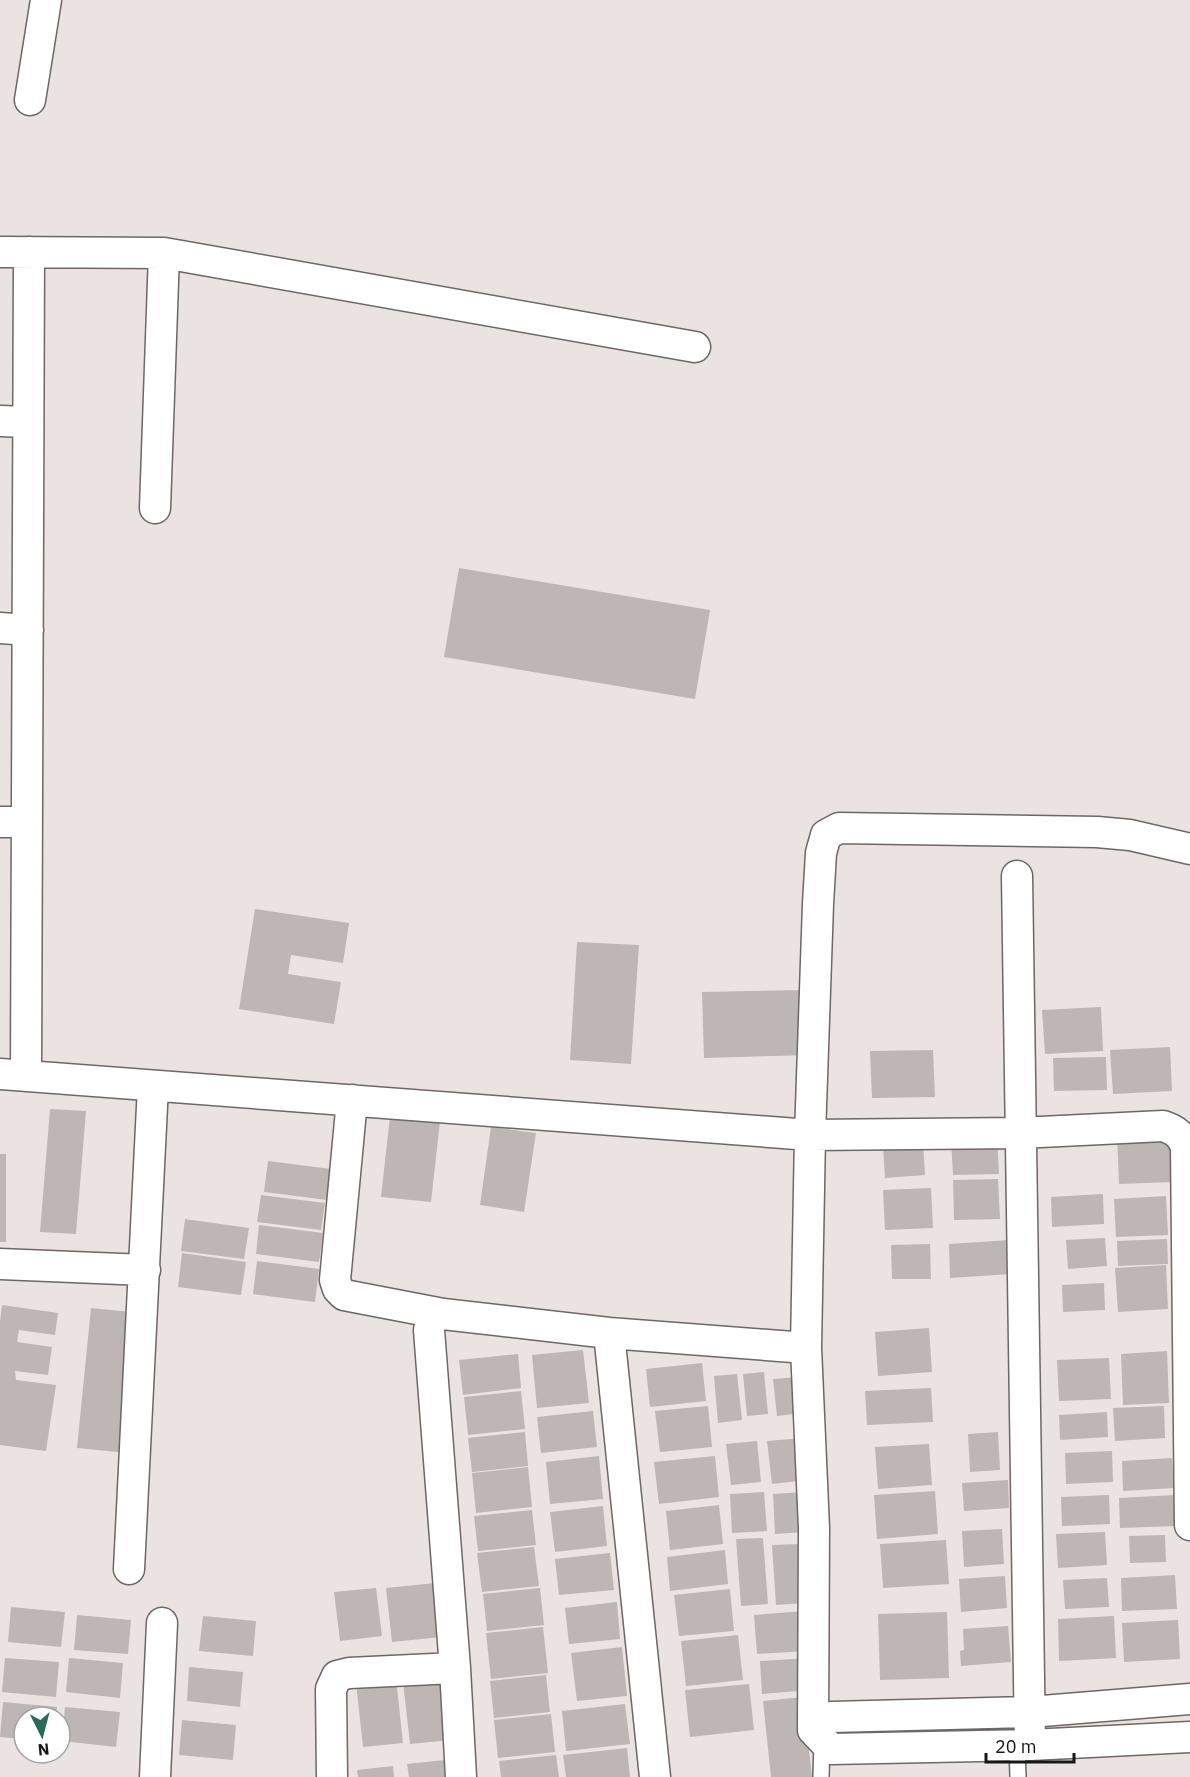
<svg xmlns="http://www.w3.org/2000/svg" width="1190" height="1777" font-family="'IBM Plex Sans',sans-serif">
  <rect width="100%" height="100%" fill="#eae3e1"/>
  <!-- building -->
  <path fill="#bdb6b4" d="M 459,568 L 710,610 L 695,699 L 444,657 Z
    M 255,909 L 349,923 L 343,963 L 291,955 L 288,974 L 341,982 L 334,1024 L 239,1009 Z
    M 577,942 L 639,945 L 631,1064 L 570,1060 Z
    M 807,990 L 809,1055 L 704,1058 L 702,992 Z
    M 1101,1007 L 1103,1051 L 1045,1054 L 1042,1010 Z
    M 1170,1047 L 1172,1091 L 1113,1094 L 1110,1050 Z
    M 933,1050 L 935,1097 L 872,1098 L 870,1051 Z
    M 1106,1057 L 1107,1090 L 1054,1091 L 1053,1058 Z
    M 50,1109 L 86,1111 L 76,1234 L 40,1232 Z
    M 390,1116 L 440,1121 L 431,1202 L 381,1197 Z
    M 491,1127 L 536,1133 L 524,1212 L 480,1205 Z
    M 1171,1133 L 1173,1182 L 1119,1184 L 1117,1134 Z
    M 997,1138 L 999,1174 L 953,1175 L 951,1139 Z
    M 923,1143 L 925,1175 L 885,1178 L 883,1146 Z
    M 0,1154 L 6,1154 L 6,1242 L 0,1242 Z
    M 268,1161 L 331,1169 L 327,1200 L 264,1192 Z
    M 998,1179 L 1000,1219 L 954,1220 L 953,1180 Z
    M 931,1188 L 933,1228 L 885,1230 L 883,1190 Z
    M 1103,1194 L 1104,1224 L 1052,1227 L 1051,1197 Z
    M 261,1195 L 325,1203 L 321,1230 L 257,1222 Z
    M 1166,1196 L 1168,1235 L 1116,1237 L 1114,1199 Z
    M 185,1219 L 249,1228 L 244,1259 L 181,1251 Z
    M 259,1225 L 323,1233 L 319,1262 L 256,1254 Z
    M 1105,1238 L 1107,1266 L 1068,1269 L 1066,1240 Z
    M 1167,1239 L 1168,1264 L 1118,1266 L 1117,1241 Z
    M 1010,1240 L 1012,1274 L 950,1278 L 949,1244 Z
    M 930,1244 L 931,1279 L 892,1279 L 891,1245 Z
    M 182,1253 L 246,1262 L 241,1295 L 178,1287 Z
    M 257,1261 L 319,1269 L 315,1302 L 253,1294 Z
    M 1166,1265 L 1168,1309 L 1118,1312 L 1115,1268 Z
    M 1104,1283 L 1105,1310 L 1063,1312 L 1062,1285 Z
    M 2,1305 L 58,1313 L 55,1335 L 19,1330 L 17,1342 L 52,1347 L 48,1375 L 15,1371 L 16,1380 L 56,1385 L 46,1451 L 0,1445 L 0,1322 Z
    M 91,1308 L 141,1313 L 127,1453 L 77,1448 Z
    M 929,1328 L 932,1372 L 878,1376 L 875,1332 Z
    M 583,1350 L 589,1403 L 537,1408 L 532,1355 Z
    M 1167,1351 L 1169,1403 L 1123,1405 L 1121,1354 Z
    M 518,1354 L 521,1388 L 463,1395 L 459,1360 Z
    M 1109,1358 L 1111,1399 L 1059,1401 L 1057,1360 Z
    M 702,1363 L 706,1401 L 650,1407 L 646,1369 Z
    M 764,1372 L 768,1414 L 747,1416 L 743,1374 Z
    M 737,1374 L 742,1420 L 718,1423 L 714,1376 Z
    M 798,1377 L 802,1413 L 777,1416 L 773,1379 Z
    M 931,1388 L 933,1422 L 867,1425 L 865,1391 Z
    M 521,1391 L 525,1429 L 468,1435 L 464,1397 Z
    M 708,1406 L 712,1447 L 660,1452 L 655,1411 Z
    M 1164,1406 L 1165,1438 L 1115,1441 L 1113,1408 Z
    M 593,1411 L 597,1447 L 541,1453 L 537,1417 Z
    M 1107,1412 L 1108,1437 L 1060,1440 L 1059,1415 Z
    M 525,1432 L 528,1466 L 472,1472 L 468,1438 Z
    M 998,1432 L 1000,1470 L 970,1472 L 968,1434 Z
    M 803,1438 L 808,1480 L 772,1484 L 767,1441 Z
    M 757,1441 L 761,1482 L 731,1485 L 726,1444 Z
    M 929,1444 L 932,1485 L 878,1489 L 875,1447 Z
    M 1112,1451 L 1113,1482 L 1066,1484 L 1065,1453 Z
    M 599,1456 L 603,1499 L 550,1504 L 546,1462 Z
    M 715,1456 L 719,1497 L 659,1504 L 654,1462 Z
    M 1172,1458 L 1174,1488 L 1123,1491 L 1122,1461 Z
    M 528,1467 L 532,1507 L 476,1513 L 472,1473 Z
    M 1008,1480 L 1009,1508 L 964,1511 L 962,1483 Z
    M 935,1491 L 938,1534 L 877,1539 L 874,1495 Z
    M 764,1492 L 767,1531 L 732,1533 L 730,1494 Z
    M 803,1492 L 806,1532 L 775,1534 L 773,1494 Z
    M 1109,1495 L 1110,1524 L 1062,1526 L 1061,1497 Z
    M 1175,1495 L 1176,1526 L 1120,1528 L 1119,1498 Z
    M 719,1505 L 723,1544 L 670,1550 L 666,1511 Z
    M 603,1506 L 607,1546 L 555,1552 L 550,1512 Z
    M 532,1510 L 536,1545 L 478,1551 L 474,1516 Z
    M 1002,1529 L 1004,1564 L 964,1567 L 962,1531 Z
    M 1105,1532 L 1107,1565 L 1058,1568 L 1056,1534 Z
    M 1165,1535 L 1166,1562 L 1130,1563 L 1129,1536 Z
    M 763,1538 L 768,1604 L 741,1606 L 736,1539 Z
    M 946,1540 L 949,1584 L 883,1588 L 880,1544 Z
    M 800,1544 L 803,1603 L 776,1605 L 772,1545 Z
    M 534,1547 L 539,1586 L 482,1592 L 477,1553 Z
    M 725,1550 L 728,1584 L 670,1591 L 667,1557 Z
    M 610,1553 L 614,1590 L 559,1595 L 555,1559 Z
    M 1175,1575 L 1177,1609 L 1122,1611 L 1121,1578 Z
    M 1005,1576 L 1007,1608 L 961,1612 L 959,1579 Z
    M 1107,1578 L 1109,1607 L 1065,1609 L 1063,1580 Z
    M 435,1583 L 441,1637 L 392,1642 L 386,1588 Z
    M 376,1588 L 382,1636 L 340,1641 L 334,1592 Z
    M 540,1588 L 544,1625 L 487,1631 L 483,1594 Z
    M 730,1589 L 734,1631 L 679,1636 L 674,1595 Z
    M 617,1602 L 620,1639 L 569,1644 L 565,1608 Z
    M 11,1607 L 65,1612 L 61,1647 L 8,1642 Z
    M 805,1611 L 808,1651 L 757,1654 L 754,1615 Z
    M 947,1612 L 949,1678 L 880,1680 L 878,1614 Z
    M 77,1615 L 131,1620 L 128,1654 L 74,1650 Z
    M 203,1616 L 256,1621 L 253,1656 L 199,1651 Z
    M 1114,1616 L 1116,1658 L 1059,1661 L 1058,1619 Z
    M 1178,1620 L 1180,1659 L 1124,1662 L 1122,1623 Z
    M 1008,1626 L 1011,1662 L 961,1666 L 960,1651 L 964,1650 L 963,1629 Z
    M 543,1627 L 548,1673 L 491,1679 L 486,1633 Z
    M 738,1635 L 743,1680 L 686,1686 L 681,1641 Z
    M 622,1647 L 627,1696 L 577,1701 L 571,1653 Z
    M 5,1658 L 59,1662 L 56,1697 L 2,1692 Z
    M 69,1658 L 123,1663 L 120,1698 L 66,1692 Z
    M 808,1658 L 810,1690 L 762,1694 L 760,1661 Z
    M 189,1667 L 243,1672 L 240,1707 L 187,1701 Z
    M 546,1675 L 550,1712 L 494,1718 L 490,1681 Z
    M 396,1678 L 403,1743 L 363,1747 L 356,1683 Z
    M 445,1678 L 451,1740 L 410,1744 L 403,1682 Z
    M 749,1684 L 754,1730 L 690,1737 L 685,1690 Z
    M 803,1697 L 812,1777 L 771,1777 L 763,1701 Z
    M 3,1702 L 57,1707 L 56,1717 L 24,1717 L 24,1739 L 0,1737 Z
    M 625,1704 L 630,1744 L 566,1751 L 562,1711 Z
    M 65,1707 L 120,1712 L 116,1747 L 62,1741 Z
    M 551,1714 L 555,1752 L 498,1758 L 494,1720 Z
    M 182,1720 L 236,1725 L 233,1760 L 179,1755 Z
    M 627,1748 L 630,1777 L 566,1777 L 563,1755 Z
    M 556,1755 L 559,1777 L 501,1777 L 499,1761 Z
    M 454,1759 L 456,1777 L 409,1777 L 407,1764 Z
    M 393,1766 L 394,1777 L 358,1777 L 357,1770 Z"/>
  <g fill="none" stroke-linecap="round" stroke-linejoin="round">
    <defs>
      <path id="lane" d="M 1017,1745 L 1018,1777
        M 821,1777 L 822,1740"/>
      <path id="street" d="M 30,100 L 46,0
        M 0,252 L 164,253 L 695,347
        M 0,421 L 28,422
        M 155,508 L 164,253
        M 0,628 L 28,630
        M 0,822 L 27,822
        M 1190,849 L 1130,835 L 1097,832 L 839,828 L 826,835 L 821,853 L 818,904 L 810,1135 L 806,1348 L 814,1528 L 813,1730 L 831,1749 L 1030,1745 L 1190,1737
        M 1017,876 L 1030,1745
        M 0,1074 L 810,1135 L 1020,1133 L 1163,1126 C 1175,1130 1181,1134 1186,1147 L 1190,1525
        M 26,1076 L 29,252
        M 352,1100 L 335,1280 L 338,1289 L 344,1295 L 443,1314 L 609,1333 L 806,1348
        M 0,1264 L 145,1270
        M 429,1330 L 455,1668 L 461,1777
        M 609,1333 L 655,1777
        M 129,1569 L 153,1086
        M 813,1730 L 831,1717 L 1030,1712 L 1190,1699
        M 155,1777 L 162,1623
        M 332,1777 L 331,1689 L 337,1676 L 349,1673 L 455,1668"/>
    </defs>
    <!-- lane casing -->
    <use href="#lane" stroke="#6d6765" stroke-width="18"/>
    <!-- street casing -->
    <use href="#street" stroke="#6d6765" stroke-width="33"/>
    <!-- lane -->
    <use href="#lane" stroke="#fff" stroke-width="15"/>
    <!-- street -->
    <use href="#street" stroke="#fff" stroke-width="30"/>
  </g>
  <!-- north arrow -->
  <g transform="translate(42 1735) rotate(174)"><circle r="28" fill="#ffffff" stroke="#a3a2a2" stroke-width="1.5"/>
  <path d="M0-4.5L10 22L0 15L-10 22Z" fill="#296a59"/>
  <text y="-9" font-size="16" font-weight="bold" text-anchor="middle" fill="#191716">N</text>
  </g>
  <!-- scale -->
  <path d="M986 1753v9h88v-9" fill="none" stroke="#191716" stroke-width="3"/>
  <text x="995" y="1753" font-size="18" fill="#191716" stroke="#ffffff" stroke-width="4.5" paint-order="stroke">20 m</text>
</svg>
